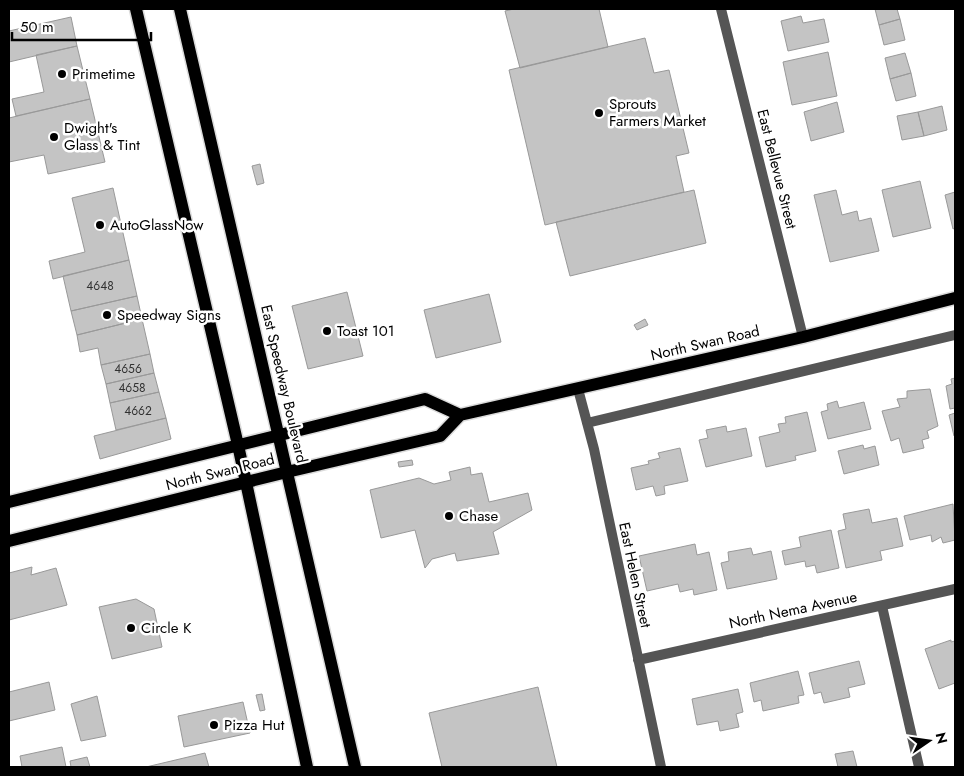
<svg xmlns="http://www.w3.org/2000/svg" width="964" height="776" font-family="Jost,sans-serif">
  <rect width="100%" height="100%" fill="#fff"/>
  <!-- building -->
  <path fill="#c4c4c4" stroke="#999" d="M 514,9 L 599,9 L 608,47 L 520,68 L 505,11 Z
    M 875,9 L 897,9 L 900,19 L 879,25 Z
    M 801,16 L 803,23 L 824,19 L 829,42 L 788,51 L 781,21 Z
    M 71,17 L 77,46 L 9,62 L 9,31 Z
    M 900,19 L 905,40 L 884,45 L 879,25 Z
    M 645,38 L 654,73 L 669,70 L 689,153 L 676,156 L 684,192 L 545,225 L 509,70 Z
    M 77,46 L 90,99 L 16,116 L 12,99 L 44,92 L 36,55 Z
    M 828,52 L 837,96 L 792,105 L 783,62 Z
    M 905,53 L 911,73 L 890,79 L 885,58 Z
    M 911,73 L 916,96 L 896,101 L 890,79 Z
    M 90,99 L 105,162 L 48,174 L 44,155 L 9,162 L 9,118 Z
    M 837,102 L 844,132 L 811,141 L 804,112 Z
    M 942,106 L 947,130 L 924,136 L 918,112 Z
    M 918,112 L 924,136 L 902,140 L 897,116 Z
    M 260,164 L 264,183 L 257,185 L 252,166 Z
    M 920,181 L 931,228 L 893,237 L 882,190 Z
    M 113,188 L 129,260 L 53,279 L 49,261 L 85,252 L 72,198 Z
    M 694,190 L 706,243 L 570,276 L 556,222 Z
    M 836,190 L 842,215 L 857,211 L 859,221 L 871,218 L 879,251 L 830,262 L 814,195 Z
    M 955,192 L 955,228 L 953,229 L 945,195 Z
    M 129,260 L 137,296 L 71,311 L 63,276 Z
    M 347,292 L 363,356 L 308,369 L 292,306 Z
    M 489,294 L 501,342 L 436,358 L 424,310 Z
    M 137,296 L 142,319 L 77,335 L 71,311 Z
    M 142,319 L 150,354 L 101,365 L 98,348 L 80,352 L 77,335 Z
    M 645,319 L 648,325 L 637,330 L 634,325 Z
    M 150,354 L 154,373 L 106,384 L 101,365 Z
    M 154,373 L 159,392 L 110,403 L 106,384 Z
    M 955,378 L 955,408 L 950,409 L 946,386 L 952,384 L 951,379 Z
    M 930,389 L 938,426 L 927,431 L 929,438 L 922,440 L 924,448 L 903,453 L 899,438 L 891,441 L 882,411 L 900,407 L 897,399 L 907,398 L 907,391 Z
    M 159,392 L 166,418 L 116,430 L 110,403 Z
    M 837,401 L 839,408 L 864,402 L 871,429 L 828,439 L 821,412 L 828,410 L 827,404 Z
    M 807,412 L 816,451 L 795,456 L 796,460 L 766,467 L 759,437 L 780,432 L 778,424 L 786,423 L 785,417 Z
    M 955,413 L 955,436 L 954,436 L 949,415 Z
    M 166,418 L 171,439 L 100,459 L 94,436 Z
    M 726,426 L 727,432 L 746,428 L 752,456 L 706,467 L 699,440 L 708,438 L 706,430 Z
    M 863,445 L 864,449 L 875,446 L 879,465 L 844,474 L 838,451 Z
    M 680,448 L 688,481 L 664,486 L 665,494 L 656,496 L 653,486 L 636,490 L 631,468 L 649,464 L 648,461 L 660,458 L 658,453 Z
    M 412,460 L 413,465 L 399,467 L 398,462 Z
    M 470,467 L 471,475 L 482,473 L 489,502 L 528,493 L 532,510 L 493,532 L 499,554 L 457,561 L 455,553 L 432,559 L 425,568 L 415,530 L 381,538 L 370,490 L 419,478 L 434,484 L 451,480 L 449,472 Z
    M 953,504 L 955,540 L 943,543 L 941,537 L 932,542 L 931,535 L 910,540 L 904,516 Z
    M 869,509 L 872,523 L 897,518 L 903,546 L 880,551 L 882,560 L 846,568 L 838,531 L 846,529 L 843,514 Z
    M 831,530 L 839,568 L 817,573 L 815,565 L 806,567 L 805,561 L 785,565 L 782,551 L 801,547 L 799,537 Z
    M 695,544 L 697,555 L 709,552 L 717,590 L 694,595 L 693,589 L 680,592 L 678,584 L 647,591 L 639,556 Z
    M 751,548 L 753,555 L 771,551 L 777,579 L 727,589 L 721,563 L 729,561 L 728,552 Z
    M 32,567 L 31,575 L 56,568 L 67,605 L 9,620 L 9,573 Z
    M 136,599 L 154,609 L 162,647 L 112,659 L 99,607 Z
    M 951,640 L 951,642 L 955,641 L 955,683 L 939,689 L 925,649 Z
    M 859,661 L 865,684 L 848,688 L 850,697 L 824,703 L 821,692 L 814,694 L 809,673 Z
    M 798,671 L 804,695 L 798,696 L 799,703 L 763,711 L 761,700 L 754,702 L 750,683 Z
    M 49,682 L 55,710 L 9,721 L 9,692 Z
    M 538,687 L 557,767 L 442,767 L 429,713 Z
    M 738,689 L 743,712 L 736,714 L 739,727 L 720,731 L 718,721 L 697,725 L 692,699 Z
    M 262,694 L 265,710 L 260,711 L 256,695 Z
    M 97,696 L 106,736 L 81,741 L 71,704 Z
    M 243,702 L 250,733 L 184,747 L 178,716 Z
    M 62,747 L 66,767 L 22,767 L 20,756 Z
    M 853,751 L 857,767 L 838,767 L 835,754 Z
    M 205,753 L 209,767 L 146,767 Z
    M 87,757 L 90,767 L 71,767 L 70,761 Z"/>
  <g fill="none" stroke-linecap="round" stroke-linejoin="round">
    <defs>
      <path id="primary" d="M 136,9 L 238,445 L 307,767
        M 180,9 L 355,767
        M 9,502 L 425,399 L 460,415
        M 9,541 L 287,472 L 440,436 L 460,415 L 803,337 L 955,298"/>
    </defs>
    <!-- primary casing -->
    <use href="#primary" stroke="#dbdbdb" stroke-width="15"/>
    <!-- minor -->
    <path stroke="#555" stroke-width="10" d="M 721,9 L 803,337
      M 578,389 L 594,449 L 661,767
      M 587,423 L 955,335
      M 882,606 L 919,767
      M 638,660 L 955,589"/>
    <!-- primary -->
    <use href="#primary" stroke="#000" stroke-width="12"/>
  </g>
  <!-- markers -->
  <g fill="#000" stroke="#fff" stroke-width="2">
    <circle cx="62" cy="74" r="5"/>
    <circle cx="599" cy="113" r="5"/>
    <circle cx="54" cy="137" r="5"/>
    <circle cx="100" cy="225" r="5"/>
    <circle cx="107" cy="315" r="5"/>
    <circle cx="327" cy="331" r="5"/>
    <circle cx="449" cy="516" r="5"/>
    <circle cx="131" cy="628" r="5"/>
    <circle cx="214" cy="725" r="5"/>
  </g>
  <g text-anchor="middle" stroke-width="5" stroke-linejoin="round" paint-order="stroke">
    <!-- number labels -->
    <g font-size="12" fill="#313131">
      <text x="100" y="290">4648</text>
      <text x="128" y="373">4656</text>
      <text x="132" y="392">4658</text>
      <text x="138" y="415">4662</text>
    </g>
    <!-- poi labels -->
    <g font-size="15" fill="#000" stroke="#fff" text-anchor="start">
      <text x="72" y="79">Primetime</text>
      <text x="609" y="109">Sprouts<tspan x="609" dy="17">Farmers Market</tspan></text>
      <text x="64" y="133">Dwight's<tspan x="64" dy="17">Glass &amp; Tint</tspan></text>
      <text x="110" y="230">AutoGlassNow</text>
      <text x="117" y="320">Speedway Signs</text>
      <text x="337" y="336">Toast 101</text>
      <text x="459" y="521">Chase</text>
      <text x="141" y="633">Circle K</text>
      <text x="224" y="730">Pizza Hut</text>
    </g>
    <!-- street labels -->
    <g font-size="15" fill="#000" stroke="#fff">
      <text transform="translate(777 169) rotate(76)" y="5">East Bellevue Street</text>
      <text transform="translate(705 343) rotate(-13)" y="5">North Swan Road</text>
      <text transform="translate(284 384) rotate(77)" y="5">East Speedway Boulevard</text>
      <text transform="translate(220 472) rotate(-14)" y="5">North Swan Road</text>
      <text transform="translate(635 575) rotate(78)" y="5">East Helen Street</text>
      <text transform="translate(793 610) rotate(-12)" y="5">North Nema Avenue</text>
    </g>
  </g>
  <!-- border -->
  <rect width="964" height="776" fill="none" stroke="#000000" stroke-width="20"/>
  <!-- north arrow -->
  <g transform="translate(929 741) rotate(77)" stroke="#ffffff" stroke-width="4" paint-order="stroke">
  <path d="M0-4L9 19L0 12L-9 19Z" fill="#000000"/>
  <text y="-8" font-size="14" font-weight="bold" text-anchor="middle" fill="#000000">N</text>
  </g>
  <!-- scale -->
  <path d="M12 32v8h139v-8" fill="none" stroke="#000000" stroke-width="2.5"/>
  <text x="20" y="32" font-size="15" fill="#000000" stroke="#ffffff" stroke-width="4" paint-order="stroke">50 m</text>
</svg>
